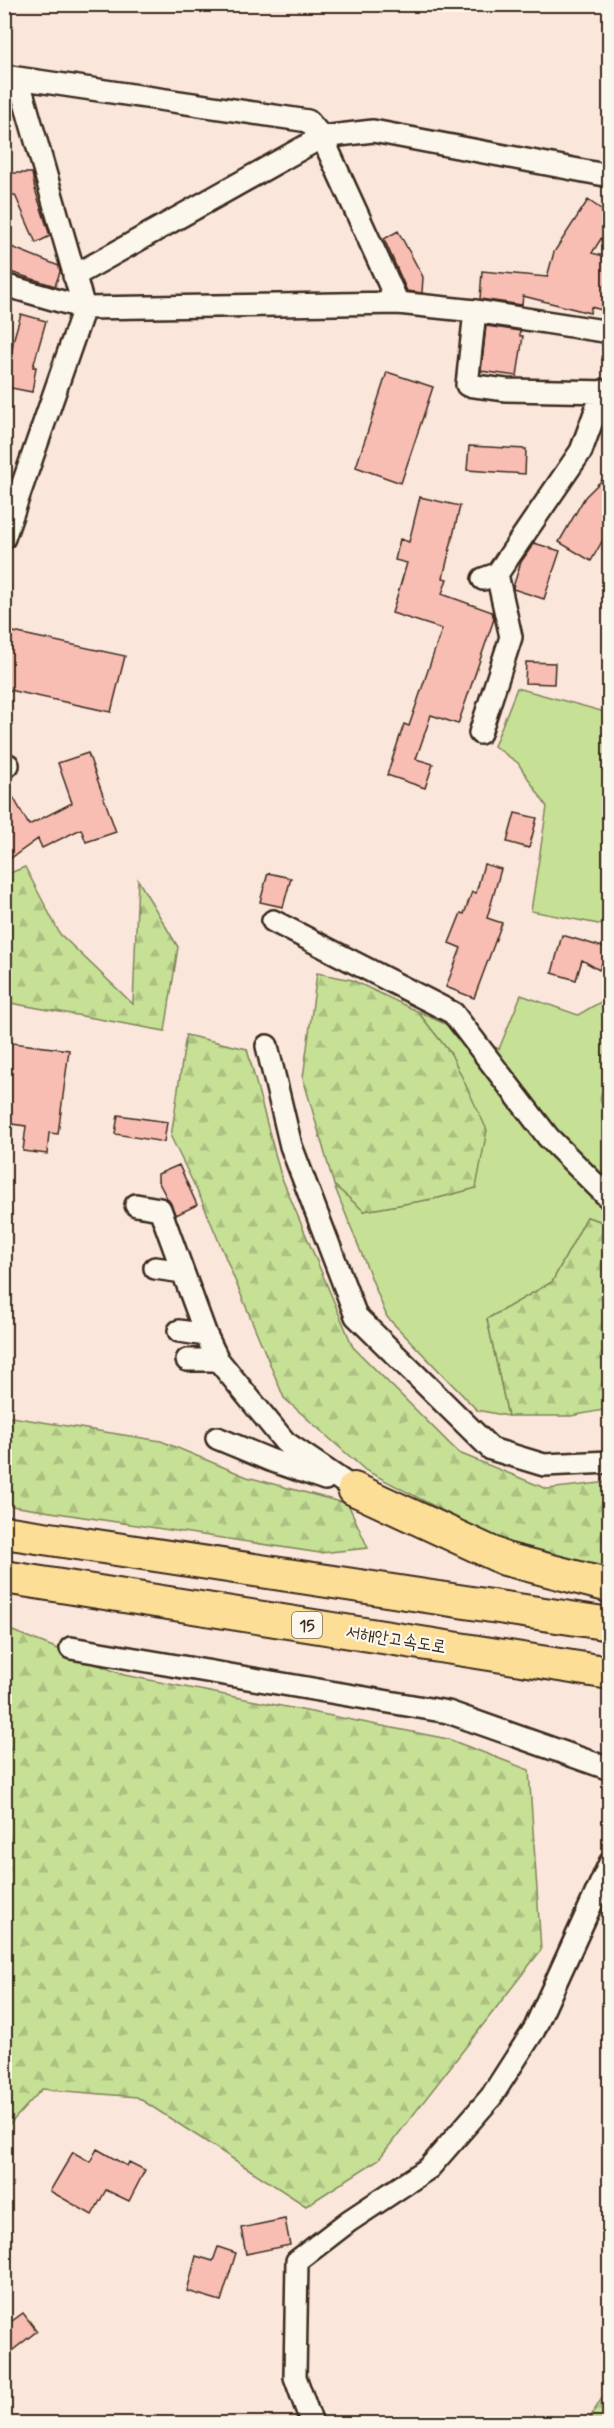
<svg xmlns="http://www.w3.org/2000/svg" width="614" height="2428" font-family="Mynerve,'Poor Story',sans-serif">
  <defs>
    <pattern id="forest-firs" width="22" height="20" patternUnits="userSpaceOnUse" patternTransform="scale(1.5)"><rect width="22" height="20" fill="#c6e096"/><path d="M5 1l3.5 6h-7zM16 11l3.5 6h-7z" fill="#abc081"/></pattern>
  </defs>
  <rect width="100%" height="100%" fill="#fae6db"/>
  <filter id="ink" filterUnits="userSpaceOnUse"><feTurbulence type="fractalNoise" baseFrequency=".0167" numOctaves="2"/><feDisplacementMap in="SourceGraphic" scale="12" xChannelSelector="R" yChannelSelector="G"/><feConvolveMatrix kernelMatrix="1 2 1 2 8 2 1 2 1" color-interpolation-filters="sRGB"/></filter>
  <g filter="url(#ink)">
    <!-- green -->
    <path fill="#c6e096" stroke="#80855a" stroke-width="1.5" d="M 517,688 L 609,713 L 609,926 L 531,911 L 547,807 L 518,763 L 494,746 Z
      M 521,995 L 578,1015 L 609,997 L 609,1065 L 600,1099 L 609,1120 L 609,1224 L 587,1217 L 552,1282 L 487,1319 L 508,1416 L 477,1410 L 387,1317 L 334,1185 L 364,1211 L 438,1198 L 476,1188 L 451,1054 L 417,1011 L 499,1049 Z"/>
    <!-- forest -->
    <path fill="url(#forest-firs)" stroke="#80855a" stroke-width="1.5" d="M 25,867 L 60,934 L 133,1004 L 138,880 L 178,947 L 165,1031 L 5,1002 L 5,875 Z
      M 317,973 L 352,980 L 417,1011 L 451,1054 L 487,1130 L 476,1188 L 438,1198 L 364,1211 L 334,1185 L 303,1078 Z
      M 186,1035 L 247,1049 L 281,1176 L 353,1347 L 459,1453 L 547,1489 L 609,1482 L 609,1568 L 512,1547 L 365,1470 L 284,1398 L 202,1201 L 171,1137 Z
      M 587,1217 L 609,1224 L 609,1409 L 571,1416 L 508,1416 L 487,1319 L 552,1282 Z
      M 5,1416 L 161,1441 L 247,1477 L 348,1504 L 368,1548 L 320,1553 L 5,1505 Z
      M 5,1628 L 124,1675 L 448,1739 L 529,1770 L 541,1950 L 379,2159 L 306,2206 L 137,2097 L 42,2089 L 5,2129 Z
      M 609,2386 L 609,2423 L 587,2423 Z"/>
    <!-- building -->
    <path fill="#f8bdb3" stroke="#3b2a1e" stroke-width="1.5" d="M 4,173 L 32,173 L 35,189 L 50,236 L 36,243 L 15,195 L 4,195 Z
      M 588,200 L 608,214 L 609,226 L 592,253 L 604,256 L 604,260 L 609,262 L 609,312 L 591,307 L 590,313 L 523,296 L 522,305 L 480,299 L 482,271 L 547,277 L 554,252 Z
      M 398,231 L 423,277 L 422,293 L 407,291 L 384,239 Z
      M 4,244 L 59,266 L 60,272 L 55,286 L 4,270 Z
      M 21,314 L 46,321 L 33,367 L 36,367 L 32,392 L 6,387 L 14,338 Z
      M 486,326 L 520,331 L 520,336 L 523,336 L 517,376 L 481,371 Z
      M 387,372 L 433,387 L 401,483 L 356,467 Z
      M 469,446 L 526,449 L 525,474 L 467,470 Z
      M 609,473 L 609,529 L 591,561 L 559,542 L 585,497 Z
      M 420,497 L 460,506 L 443,578 L 447,579 L 442,594 L 492,612 L 494,619 L 458,724 L 431,715 L 416,759 L 433,764 L 425,788 L 387,775 L 404,724 L 409,726 L 442,629 L 392,613 L 407,563 L 395,560 L 400,539 L 409,542 Z
      M 534,543 L 560,551 L 544,599 L 513,589 L 513,587 L 521,562 Z
      M 4,630 L 125,656 L 111,712 L 4,689 Z
      M 526,662 L 555,663 L 554,684 L 525,683 Z
      M 88,753 L 116,832 L 86,842 L 81,829 L 42,848 L 38,839 L 4,863 L 4,781 L 29,825 L 72,803 L 58,763 Z
      M 515,813 L 537,818 L 529,848 L 507,842 Z
      M 484,864 L 501,869 L 487,918 L 502,923 L 474,998 L 446,987 L 461,948 L 449,943 L 461,913 L 464,914 L 472,892 L 476,893 Z
      M 268,873 L 291,878 L 283,907 L 260,902 Z
      M 562,935 L 609,949 L 599,970 L 582,960 L 576,980 L 552,973 Z
      M 4,1042 L 69,1050 L 58,1134 L 49,1133 L 47,1154 L 23,1151 L 26,1126 L 4,1123 Z
      M 118,1115 L 167,1122 L 164,1142 L 115,1134 Z
      M 179,1165 L 197,1205 L 176,1215 L 158,1181 L 158,1174 Z
      M 97,2149 L 127,2166 L 129,2162 L 145,2170 L 129,2201 L 106,2190 L 92,2215 L 50,2191 L 73,2152 L 90,2162 Z
      M 285,2219 L 290,2245 L 246,2254 L 241,2228 Z
      M 218,2247 L 236,2253 L 221,2301 L 187,2291 L 196,2256 L 213,2261 Z
      M 23,2313 L 37,2331 L 4,2357 L 4,2327 Z"/>
    <g fill="none" stroke-linecap="round" stroke-linejoin="round">
      <defs>
        <path id="minor" d="M 4,76 L 308,121 L 322,137 L 373,131 L 610,176
          M 74,276 L 322,137 L 398,303
          M 4,285 L 84,308 L 398,303 L 475,311 L 610,332
          M 475,311 L 467,385 L 506,390 L 610,392
          M 4,538 L 84,308 L 18,78
          M 483,579 L 497,574 L 581,451 L 603,391
          M 480,733 L 511,637 L 497,574
          M 4,763 L 8,765
          M 273,921 L 453,1013 L 548,1137 L 610,1199
          M 267,1046 L 291,1146 L 356,1316 L 491,1449 L 544,1465 L 610,1462
          M 136,1205 L 160,1209 L 206,1335 L 218,1360 L 285,1442 L 354,1489
          M 155,1268 L 183,1272
          M 179,1331 L 206,1335
          M 187,1360 L 218,1360
          M 217,1438 L 270,1460 L 325,1479
          M 71,1648 L 448,1712 L 610,1769
          M 312,2424 L 295,2377 L 297,2261 L 349,2221 L 429,2168 L 491,2097 L 534,2030 L 610,1863"/>
        <path id="highway" d="M 354,1489 L 505,1559 L 610,1586
          M 4,1532 L 610,1624
          M 4,1577 L 610,1673"/>
      </defs>
      <!-- minor casing -->
      <use href="#minor" stroke="#3b2a1e" stroke-width="26"/>
      <!-- highway casing -->
      <use href="#highway" stroke="#3b2a1e" stroke-width="36"/>
      <!-- minor -->
      <use href="#minor" stroke="#fbf7ec" stroke-width="21"/>
      <!-- highway -->
      <use href="#highway" stroke="#fdde96" stroke-width="32"/>
    </g>
  </g>
  <g text-anchor="middle" stroke-width="4.5" stroke-linejoin="round" paint-order="stroke">
    <!-- shield labels -->
    <rect fill="#fbf7ec" stroke="#75685c" stroke-width="1.5" x="292" y="1612" width="30" height="26" rx="4.5"/>
    <g font-size="16" font-weight="bold" fill="#3b2a1e">
      <text x="307" y="1631">15</text>
    </g>
    <!-- street labels -->
    <g font-size="18" fill="#3b2a1e" stroke="#fbf7ec">
      <text transform="translate(396 1639) rotate(9)" y="6">서해안고속도로</text>
    </g>
  </g>
  <!-- margin -->
  <rect width="614" height="2428" fill="none" stroke="#fbf7ec" stroke-width="24"/>
  <rect x="12" y="12" width="590" height="2404" fill="none" stroke="#3b2a1e" stroke-width="2" filter="url(#ink)"/>
</svg>
